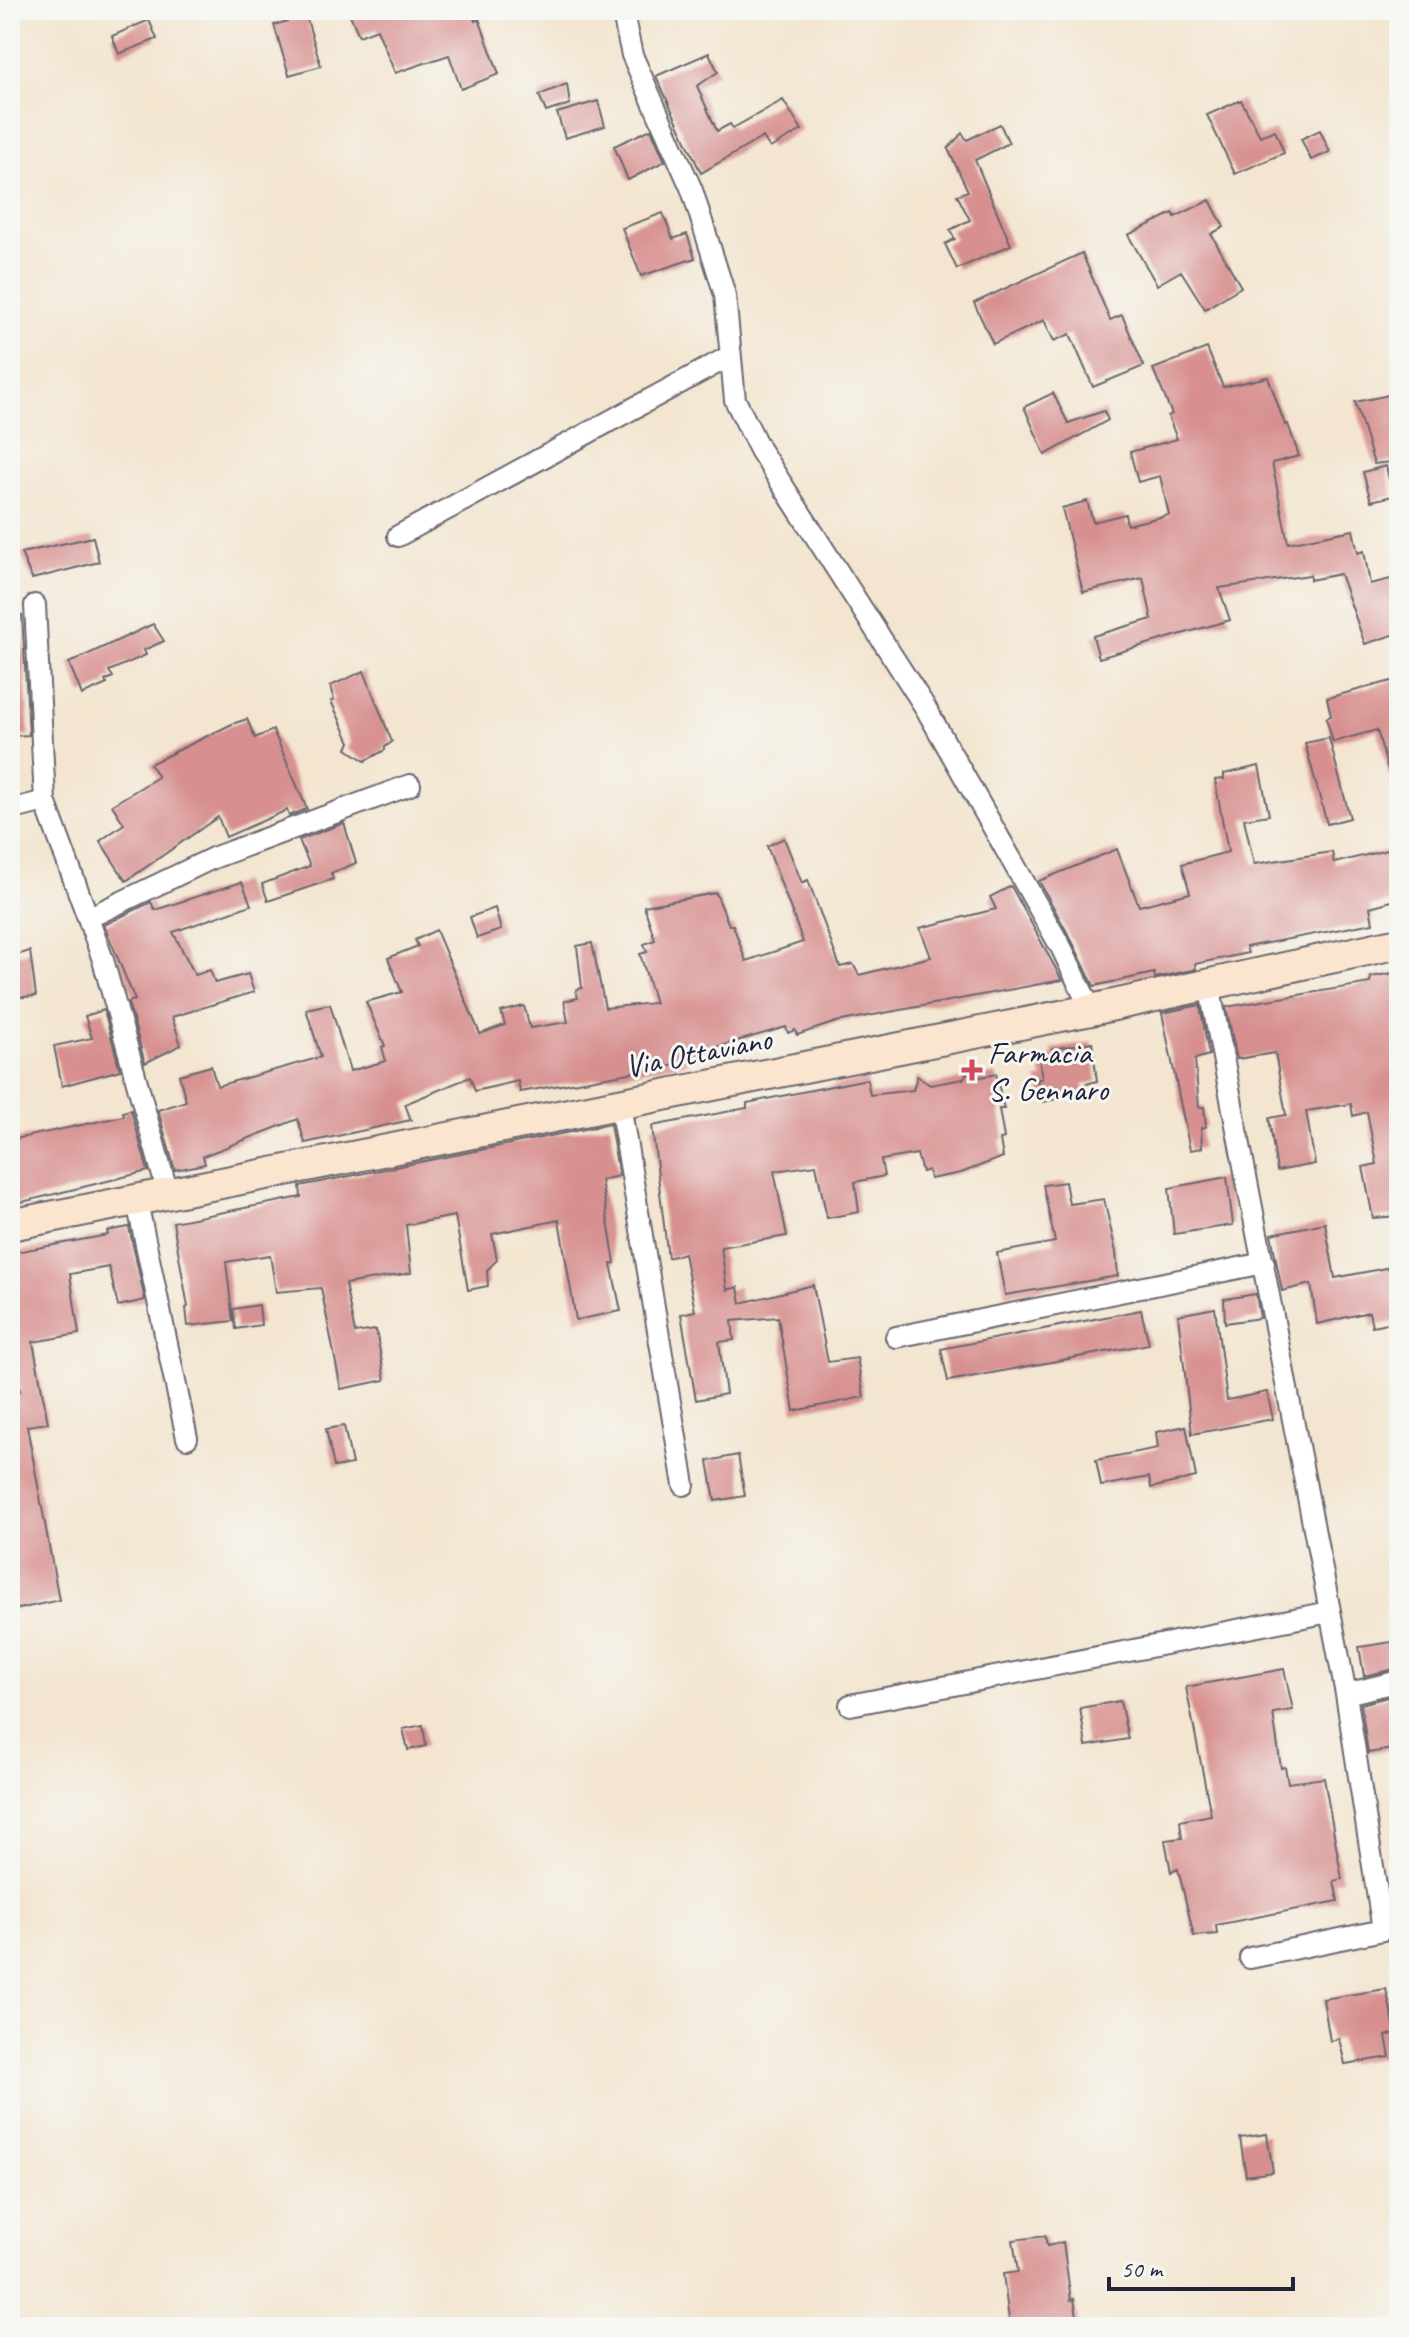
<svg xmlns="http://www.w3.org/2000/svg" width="1409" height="2337" font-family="Caveat,sans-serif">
  <rect width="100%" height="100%" fill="#f6f6f2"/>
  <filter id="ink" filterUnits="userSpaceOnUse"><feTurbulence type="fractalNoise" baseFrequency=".0125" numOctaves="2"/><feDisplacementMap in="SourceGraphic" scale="16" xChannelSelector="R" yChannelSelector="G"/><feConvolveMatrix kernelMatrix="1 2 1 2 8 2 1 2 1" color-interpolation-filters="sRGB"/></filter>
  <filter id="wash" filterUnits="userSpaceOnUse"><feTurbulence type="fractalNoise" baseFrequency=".006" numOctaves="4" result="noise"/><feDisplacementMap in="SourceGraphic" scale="32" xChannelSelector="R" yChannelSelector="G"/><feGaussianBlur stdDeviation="1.8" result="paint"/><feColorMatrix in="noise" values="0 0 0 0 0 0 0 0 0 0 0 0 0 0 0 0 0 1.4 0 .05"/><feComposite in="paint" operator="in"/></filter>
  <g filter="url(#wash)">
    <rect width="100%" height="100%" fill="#f3e5cf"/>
    <g id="blocks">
      <!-- building -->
      <path fill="#d7908f" d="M 348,10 L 471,10 L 475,21 L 479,19 L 499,74 L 461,89 L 449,55 L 395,73 L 377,29 L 359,36 Z
        M 306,16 L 321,66 L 289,75 L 274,25 Z
        M 149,20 L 157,39 L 119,54 L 112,36 Z
        M 709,53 L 718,72 L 697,86 L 717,131 L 730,124 L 733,128 L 783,100 L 802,130 L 770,148 L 763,137 L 701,173 L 656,76 Z
        M 567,84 L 570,104 L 546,112 L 539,95 Z
        M 1241,100 L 1260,136 L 1275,130 L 1284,153 L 1235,174 L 1207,115 Z
        M 598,101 L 605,126 L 565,138 L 557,113 Z
        M 1000,124 L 1009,143 L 975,160 L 1011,245 L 957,269 L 945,244 L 955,239 L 950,230 L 970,220 L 957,195 L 968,191 L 948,149 L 962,133 L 967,140 Z
        M 651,129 L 665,161 L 628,180 L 614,146 Z
        M 1320,130 L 1330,152 L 1311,160 L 1301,139 Z
        M 1210,200 L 1224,227 L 1211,234 L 1241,287 L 1205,309 L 1181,271 L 1157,285 L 1128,235 L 1173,213 L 1175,217 Z
        M 663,213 L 673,239 L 687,234 L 695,258 L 641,276 L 622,228 Z
        M 1082,253 L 1110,320 L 1122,315 L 1144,366 L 1093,387 L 1070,334 L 1054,341 L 1044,320 L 993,344 L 974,303 Z
        M 1207,348 L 1223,387 L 1268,377 L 1285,425 L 1288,424 L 1299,456 L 1272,463 L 1288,543 L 1353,530 L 1358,553 L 1364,551 L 1370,584 L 1399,577 L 1399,633 L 1365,644 L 1340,574 L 1310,580 L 1310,575 L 1219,588 L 1230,620 L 1099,658 L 1093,636 L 1152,619 L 1143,578 L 1083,592 L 1062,508 L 1087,501 L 1093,522 L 1125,514 L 1127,525 L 1169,515 L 1160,476 L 1138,482 L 1130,452 L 1177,439 L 1168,416 L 1172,414 L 1153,369 Z
        M 1053,393 L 1068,423 L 1104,411 L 1108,420 L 1045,455 L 1024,407 Z
        M 1399,393 L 1399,461 L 1374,464 L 1355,402 Z
        M 1386,466 L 1393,496 L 1371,501 L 1363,472 Z
        M 93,537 L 99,562 L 32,579 L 21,553 Z
        M 10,615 L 22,615 L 29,735 L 12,736 Z
        M 153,624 L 164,641 L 144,650 L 146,655 L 109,671 L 113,677 L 105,681 L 107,684 L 82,695 L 69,663 Z
        M 364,671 L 392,742 L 385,747 L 385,750 L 365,761 L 347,749 L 350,742 L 331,701 L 334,700 L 330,686 Z
        M 1399,679 L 1399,788 L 1393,789 L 1377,730 L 1333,742 L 1326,718 L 1331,716 L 1327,698 Z
        M 247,719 L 255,738 L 273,730 L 307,809 L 289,816 L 287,810 L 226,837 L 218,817 L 126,881 L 100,841 L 124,824 L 112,805 L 158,777 L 150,764 L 232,724 Z
        M 1329,738 L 1350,818 L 1327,824 L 1305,743 Z
        M 1259,766 L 1269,815 L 1244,819 L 1254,864 L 1332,852 L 1334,863 L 1399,847 L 1399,899 L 1370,907 L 1373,923 L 1246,947 L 1248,953 L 1195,964 L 1196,969 L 1155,978 L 1154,973 L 1094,986 L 1073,943 L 1039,881 L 1117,849 L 1139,906 L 1190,893 L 1182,864 L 1228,852 L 1215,780 L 1224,779 L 1224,774 Z
        M 344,823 L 356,863 L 331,873 L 333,879 L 268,901 L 262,884 L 310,866 L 299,840 Z
        M 784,838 L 802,883 L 808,880 L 840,967 L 853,964 L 859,975 L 931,957 L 920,928 L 996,909 L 990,897 L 1011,886 L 1062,980 L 836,1022 L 797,1035 L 795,1030 L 788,1033 L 786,1027 L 685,1056 L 687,1063 L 520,1092 L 518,1081 L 475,1091 L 470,1077 L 405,1104 L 411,1120 L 305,1143 L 298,1119 L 203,1156 L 205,1164 L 175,1170 L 158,1110 L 186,1101 L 179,1075 L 211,1066 L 217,1086 L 321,1057 L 306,1009 L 330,1004 L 350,1071 L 386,1061 L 382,1047 L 385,1046 L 366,1002 L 402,992 L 388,958 L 418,946 L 415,940 L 436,930 L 480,1034 L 505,1025 L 501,1012 L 524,1006 L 530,1028 L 568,1022 L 564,1001 L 578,998 L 576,990 L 582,988 L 577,946 L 592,943 L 605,1008 L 655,1003 L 640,954 L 647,952 L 644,944 L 655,940 L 644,906 L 716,893 L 729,925 L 733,925 L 746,961 L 803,942 L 767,846 Z
        M 242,882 L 251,905 L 173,932 L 195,975 L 210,970 L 215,983 L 248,974 L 254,992 L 172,1017 L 181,1045 L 145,1063 L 128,1002 L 135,1000 L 104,925 L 151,902 L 155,910 Z
        M 495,908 L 501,930 L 477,938 L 470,917 Z
        M 30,951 L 36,996 L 10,998 L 10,957 Z
        M 1399,972 L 1399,1025 L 1394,1026 L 1399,1055 L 1399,1216 L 1373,1218 L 1363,1167 L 1377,1164 L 1367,1112 L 1353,1116 L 1351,1104 L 1306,1111 L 1315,1164 L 1277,1171 L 1269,1118 L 1286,1115 L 1275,1053 L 1237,1059 L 1226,1007 L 1370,983 L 1371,977 Z
        M 1200,1005 L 1209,1055 L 1195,1059 L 1199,1107 L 1204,1107 L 1206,1127 L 1201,1128 L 1202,1148 L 1190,1150 L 1162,1013 Z
        M 104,1010 L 120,1070 L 62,1086 L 54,1046 L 92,1038 L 85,1016 Z
        M 1092,1042 L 1097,1081 L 1083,1085 L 1086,1092 L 1043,1102 L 1037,1079 L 1042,1079 L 1039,1059 L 1053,1055 L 1052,1049 Z
        M 967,1073 L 981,1077 L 996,1074 L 1004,1109 L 999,1109 L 1004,1138 L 1000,1140 L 1003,1157 L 961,1173 L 930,1179 L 928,1170 L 922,1172 L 917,1154 L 881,1160 L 884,1176 L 855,1182 L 859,1212 L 827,1218 L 816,1165 L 774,1171 L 787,1236 L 721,1247 L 727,1290 L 738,1287 L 741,1303 L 813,1285 L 828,1362 L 857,1358 L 864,1397 L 794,1411 L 778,1317 L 732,1321 L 734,1340 L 719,1342 L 726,1394 L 696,1400 L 681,1314 L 695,1311 L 684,1253 L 668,1258 L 652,1126 L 747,1108 L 747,1103 L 867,1079 L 870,1095 L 913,1090 L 917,1076 L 930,1085 L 963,1079 Z
        M 131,1110 L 148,1171 L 10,1205 L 10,1140 L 124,1116 L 123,1112 Z
        M 610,1124 L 619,1176 L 601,1180 L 615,1263 L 611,1264 L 621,1311 L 576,1320 L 559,1220 L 492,1234 L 497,1260 L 487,1270 L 488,1286 L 468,1290 L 455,1216 L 406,1225 L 411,1273 L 345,1284 L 355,1333 L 376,1330 L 385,1380 L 341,1389 L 321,1288 L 276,1292 L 270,1255 L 226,1262 L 233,1321 L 188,1326 L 186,1308 L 188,1307 L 173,1222 L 301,1197 L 300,1186 Z
        M 1227,1177 L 1233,1225 L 1174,1234 L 1169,1188 Z
        M 1065,1182 L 1069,1204 L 1104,1199 L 1116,1252 L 1118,1276 L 1005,1295 L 997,1253 L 1055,1242 L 1043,1185 Z
        M 1325,1223 L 1335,1278 L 1396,1266 L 1399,1285 L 1399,1321 L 1372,1326 L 1369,1312 L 1317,1324 L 1311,1284 L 1282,1291 L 1271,1234 Z
        M 129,1227 L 145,1300 L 118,1306 L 109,1267 L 70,1274 L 79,1334 L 33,1342 L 48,1423 L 27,1426 L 59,1600 L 10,1611 L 10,1392 L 20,1391 L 10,1341 L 10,1253 L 108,1235 L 107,1231 Z
        M 1256,1294 L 1260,1318 L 1225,1323 L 1224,1299 Z
        M 259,1305 L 261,1325 L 236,1329 L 233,1309 Z
        M 1215,1308 L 1227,1400 L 1267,1392 L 1273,1419 L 1192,1434 L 1178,1315 Z
        M 1141,1310 L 1149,1344 L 948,1381 L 941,1349 Z
        M 344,1426 L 352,1464 L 334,1467 L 326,1429 Z
        M 1186,1426 L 1196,1477 L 1151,1488 L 1149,1477 L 1101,1486 L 1096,1460 L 1158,1448 L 1156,1432 Z
        M 738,1455 L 745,1496 L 715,1501 L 708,1461 Z
        M 1399,1641 L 1399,1668 L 1364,1676 L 1359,1647 Z
        M 1284,1669 L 1293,1710 L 1273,1713 L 1281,1768 L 1285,1767 L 1288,1783 L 1324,1778 L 1342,1879 L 1334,1881 L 1338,1901 L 1216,1925 L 1217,1934 L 1194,1936 L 1178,1869 L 1171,1872 L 1165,1840 L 1182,1838 L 1180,1821 L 1211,1815 L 1186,1687 Z
        M 1399,1694 L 1399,1748 L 1368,1753 L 1361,1704 Z
        M 1120,1701 L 1128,1739 L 1086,1746 L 1080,1708 Z
        M 423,1725 L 426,1746 L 408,1750 L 403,1729 Z
        M 1386,1989 L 1396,2033 L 1386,2036 L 1390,2057 L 1345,2064 L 1339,2039 L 1330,2041 L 1323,1999 Z
        M 1267,2134 L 1273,2172 L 1246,2176 L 1240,2138 Z
        M 1045,2236 L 1047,2246 L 1063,2242 L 1071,2300 L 1074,2299 L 1079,2327 L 1010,2327 L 1003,2274 L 1018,2272 L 1013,2240 Z"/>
    </g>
  </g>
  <g filter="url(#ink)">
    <use href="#blocks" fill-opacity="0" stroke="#6b666f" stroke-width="2"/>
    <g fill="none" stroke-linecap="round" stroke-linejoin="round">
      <defs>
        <path id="minor" d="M 622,10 L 632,55 L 692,190 L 725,295 L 735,400 L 760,450 L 925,707 L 1062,949 L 1091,1010
          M 398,536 L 730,356
          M 35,605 L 45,801 L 88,918 L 213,858 L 410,785
          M 10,810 L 45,801
          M 88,918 L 103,960 L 168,1194
          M 1209,985 L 1346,1694 L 1383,1930 L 1250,1958
          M 620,1105 L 684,1485
          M 137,1202 L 187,1438
          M 896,1337 L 1264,1263
          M 1346,1694 L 1399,1681
          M 850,1705 L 1330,1612"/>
        <path id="secondary" d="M 10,1225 L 1091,1010 L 1399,943"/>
      </defs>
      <!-- minor casing -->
      <use href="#minor" stroke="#6b666f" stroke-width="24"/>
      <!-- secondary casing -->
      <use href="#secondary" stroke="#6b666f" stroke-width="34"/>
      <!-- minor -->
      <use href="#minor" stroke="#fff" stroke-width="20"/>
      <!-- secondary -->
      <use href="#secondary" stroke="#fbe5cf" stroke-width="30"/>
    </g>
  </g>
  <!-- markers -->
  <path fill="#d1495b" stroke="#f6f6f2" stroke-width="3" d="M968 1058h8v8h8v8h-8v8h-8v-8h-8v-8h8z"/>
  <g text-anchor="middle" stroke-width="6" stroke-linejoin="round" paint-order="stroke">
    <!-- street labels -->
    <g font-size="32" fill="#22223b" stroke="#f6f6f2">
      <text transform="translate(698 1052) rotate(-11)" y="11">Via Ottaviano</text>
    </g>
    <!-- poi labels -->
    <g font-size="32" fill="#22223b" stroke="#f6f6f2" text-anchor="start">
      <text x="988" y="1063">Farmacia<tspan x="988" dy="37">S. Gennaro</tspan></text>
    </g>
  </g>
  <!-- margin -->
  <rect width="1409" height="2337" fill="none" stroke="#f6f6f2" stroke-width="40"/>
  <!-- scale -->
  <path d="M1109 2277v12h184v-12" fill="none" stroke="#22223b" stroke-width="4"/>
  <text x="1121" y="2277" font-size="24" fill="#22223b" stroke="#f6f6f2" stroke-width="6" paint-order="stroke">50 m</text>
</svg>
